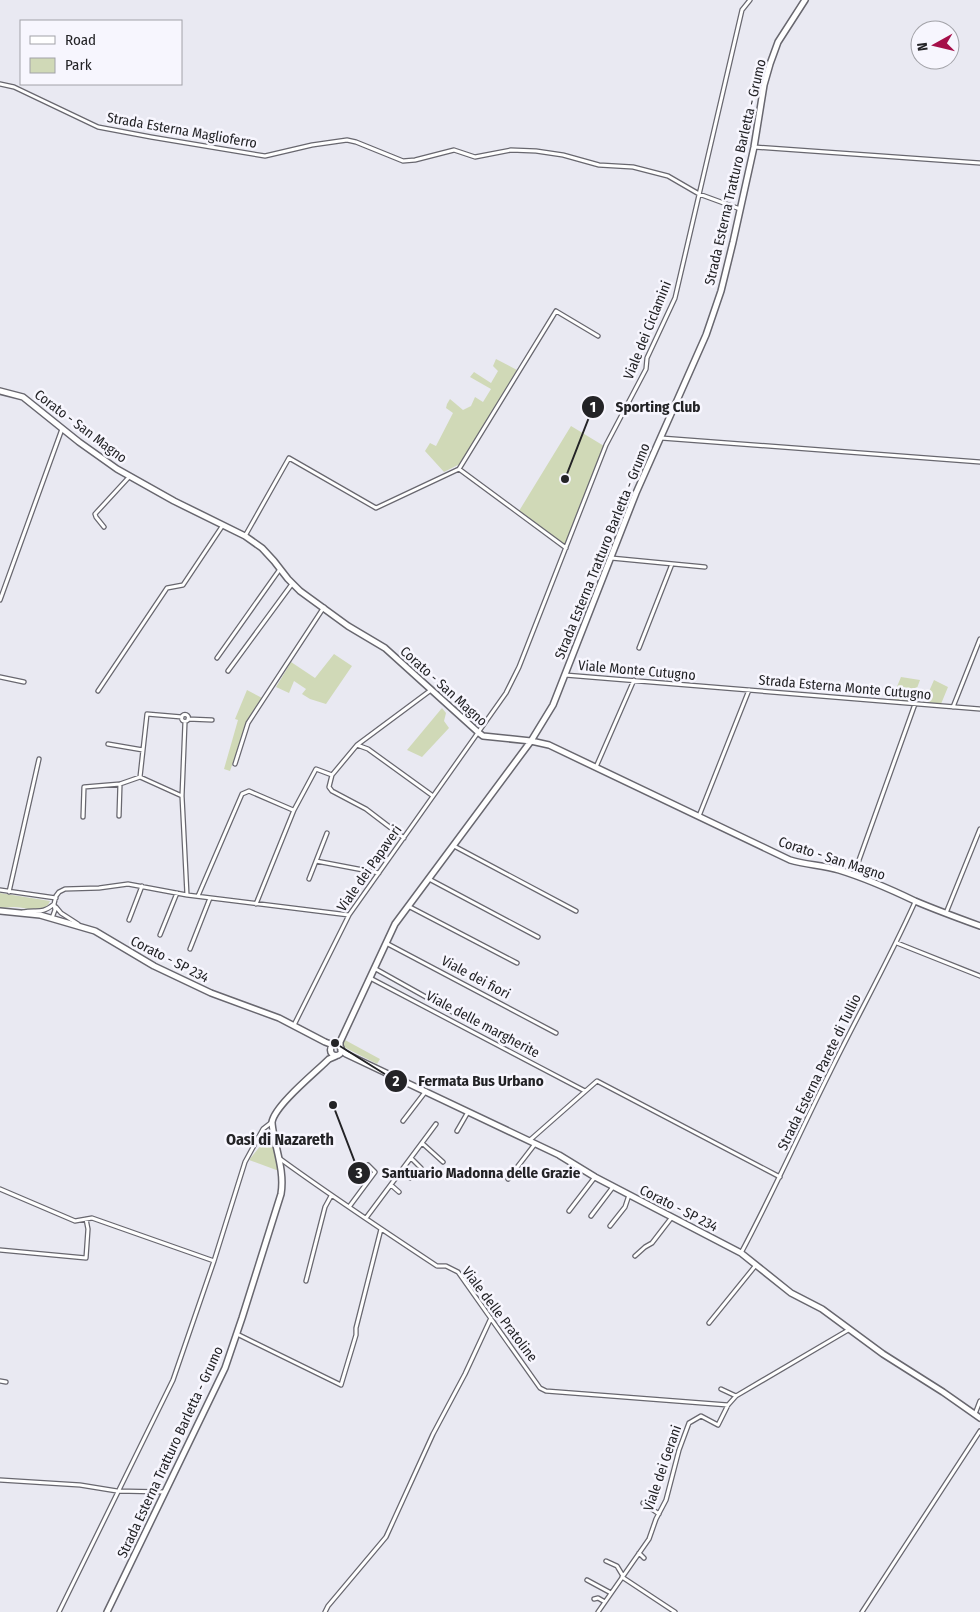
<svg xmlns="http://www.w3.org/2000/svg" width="980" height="1612" font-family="'Fira Sans Condensed',sans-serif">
  <rect width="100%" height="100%" fill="#e9e9f2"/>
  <!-- green -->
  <path fill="#d0d9b7" d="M 496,359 L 517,370 L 460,464 L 444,472 L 425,451 L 430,443 L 436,446 L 453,413 L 446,408 L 447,404 L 450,399 L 463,410 L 471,406 L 475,397 L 483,402 L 491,389 L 470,377 L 474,372 L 491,383 L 498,371 L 493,366 Z
    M 571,426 L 604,446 L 565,546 L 519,511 Z
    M 334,654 L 352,666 L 326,704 L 310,699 L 302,694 L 306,689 L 294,681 L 289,693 L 276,687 L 291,662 L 315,678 Z
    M 901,677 L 920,680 L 917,688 L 917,703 L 891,701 Z
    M 934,680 L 948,687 L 941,704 L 924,703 Z
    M 247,690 L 262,698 L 247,723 L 230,771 L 224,769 L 238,720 L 235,719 Z
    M 442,708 L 446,713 L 444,721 L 449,728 L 422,757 L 407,750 Z
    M 0,893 L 50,901 C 44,917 26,906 13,907 C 8,907 5,908 0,908 Z
    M 345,1040 L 380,1059 L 377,1064 L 342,1046 Z
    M 270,1134 L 279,1171 L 249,1160 Z"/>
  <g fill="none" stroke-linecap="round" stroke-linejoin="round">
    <defs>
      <path id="street" d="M 0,84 L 14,87 L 98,127 L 151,137 L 265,156 L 312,145 L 347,140 L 356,142 L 403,161 L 415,160 L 454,150 L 475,157 L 511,150 L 536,151 L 563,155 L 599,165 L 633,167 L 668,176 L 699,194 L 740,209
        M 754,147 L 980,163
        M 661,438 L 980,462
        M 459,469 L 566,548
        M 104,527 L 96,517 L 95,514 L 130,476
        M 245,536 L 289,458 L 376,508 L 459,469 L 556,311 L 598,336
        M 611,558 L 705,567
        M 0,600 L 62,429
        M 639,648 L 672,564
        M 217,658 L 280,569
        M 228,671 L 292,584
        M 565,675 L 980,709
        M 0,677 L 24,682
        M 98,691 L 167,588 L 183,585 L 223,525
        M 953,707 L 980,639
        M181.5 718a3.5 3.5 0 1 1 7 0a3.5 3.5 0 1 1-7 0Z
        M 188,719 L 212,720
        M 185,722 L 182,796 L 187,895
        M 108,744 L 143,750
        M 357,745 L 368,749 L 433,796
        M 235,764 L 248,723 L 324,607
        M 596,767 L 634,680
        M 332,775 L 357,745 L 431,690
        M 140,777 L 147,714 L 182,717
        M 119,816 L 120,784
        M 699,816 L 749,690
        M 83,817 L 84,787 L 120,784 L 140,777 L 182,796
        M 454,846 L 576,911
        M 316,861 L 379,873
        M 854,874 L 915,704
        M 309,879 L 327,833
        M 429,879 L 538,937
        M 0,890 L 56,898
        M 9,892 L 39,759
        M 198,896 L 242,794 L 249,791 L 293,810
        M 256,904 L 294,810 L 316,769 L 332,775 L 329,787 L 332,791 L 366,809 L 404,838
        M 408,906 L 517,963
        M 56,907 L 61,913 L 78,924
        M 23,912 C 37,909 41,915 54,904
        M 946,913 L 980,829
        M 52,918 L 55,910 L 54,904 L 56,896 L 59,892 L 65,889 L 99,888 L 128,884 L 187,895 L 349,915
        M 129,920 L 142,886
        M 160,935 L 177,893
        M 386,943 L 556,1033
        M 897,943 L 980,976
        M 190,949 L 210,898
        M 374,968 L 458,1015
        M 370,978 L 585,1091
        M 294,1025 L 349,915 L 506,693 L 519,667 L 606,445 L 646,369 L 647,358 L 675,298 L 742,10 L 750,0
        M 403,1121 L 426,1091
        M 457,1131 L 468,1112
        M 530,1140 L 597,1081 L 780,1177
        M 422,1143 L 443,1162
        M 279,1158 C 331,1196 384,1231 437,1266 L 446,1266 L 458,1272 L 540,1388 L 546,1391 L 728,1405
        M 411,1158 L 421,1168
        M 402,1171 L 410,1178
        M 508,1179 L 535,1144
        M 391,1185 L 399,1192
        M 0,1189 L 75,1221 L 92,1218 L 214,1261
        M 349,1207 L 375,1172 L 368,1165
        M 569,1211 L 595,1177
        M 591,1216 L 613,1187
        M 366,1218 L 436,1124
        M 610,1226 L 625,1207 L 629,1195
        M 0,1250 L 86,1258 L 88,1229 L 86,1219
        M 741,1253 C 773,1193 800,1132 830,1072 C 858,1015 889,960 915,902
        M 635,1256 L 645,1247 L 652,1243 L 672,1217
        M 306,1281 L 325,1207 L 331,1196
        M 709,1323 L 756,1265
        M 237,1334 L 341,1385 L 356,1335 L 356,1328 L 381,1229
        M 0,1381 L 6,1382
        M 721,1389 L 736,1396
        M 975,1414 L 980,1401
        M 0,1480 L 80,1485 L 117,1491 L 165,1492
        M 643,1503 L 659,1514
        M 639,1553 L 644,1558
        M 606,1561 L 617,1566 L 623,1576
        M 622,1577 L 675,1612
        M 587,1580 L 611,1593
        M 594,1599 L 598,1598 L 605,1602
        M 59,1612 L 173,1380 L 214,1261 L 245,1162 L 263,1129 L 272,1122
        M 325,1612 L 328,1606 L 386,1537 L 433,1434 L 465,1374 L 491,1318
        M 598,1612 L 649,1539 L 656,1519 L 666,1500 L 679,1450 L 689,1423 L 701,1416 L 718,1425 L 728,1405 L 736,1396 L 850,1329
        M 862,1612 L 980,1431"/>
      <path id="secondary" d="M 0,391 L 23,397 L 79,442 L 117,469 L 174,501 L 245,536 L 262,548 L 274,561 L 288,579 L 300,591 L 348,626 L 385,648 L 479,733 L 483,736 L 531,741 L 549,745 L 790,860 C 806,865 823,865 839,870 C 865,878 890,889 915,901 C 936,910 958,918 980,926
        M 0,911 L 40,915 L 95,931 L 154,966 L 211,993 L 279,1018 L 325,1042 L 333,1045
        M330.5 1050a5.5 5.5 0 1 1 11 0a5.5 5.5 0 1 1-11 0Z
        M 340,1047 L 340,1042 L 395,924 L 531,741 L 553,705 L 636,493 L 706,335 L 721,291 L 733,242 L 754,147 L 764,85 L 770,64 L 778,42 L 805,0
        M 341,1050 L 346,1054 L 559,1155 L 595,1177 L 741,1253 L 791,1293 L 822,1309 L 883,1354 L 943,1392 L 980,1418
        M 107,1612 L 225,1368 L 242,1318 L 281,1194 C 284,1176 279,1159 275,1141 C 274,1135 272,1127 272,1122 C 275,1105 316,1072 329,1059 L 336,1056"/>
    </defs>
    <!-- street casing -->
    <use href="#street" stroke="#68676f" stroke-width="5.5"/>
    <!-- secondary casing -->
    <use href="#secondary" stroke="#68676f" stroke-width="8"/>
    <!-- street -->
    <use href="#street" stroke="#fff" stroke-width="3"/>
    <!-- secondary -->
    <use href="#secondary" stroke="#fff" stroke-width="5"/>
  </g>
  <g text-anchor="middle" stroke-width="5" stroke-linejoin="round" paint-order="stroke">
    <!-- street labels -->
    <g font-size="14" fill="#232326" stroke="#f7f6fe">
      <text transform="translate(182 130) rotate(10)" y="5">Strada Esterna Maglioferro</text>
      <text transform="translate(735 172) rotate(-77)" y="5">Strada Esterna Tratturo Barletta - Grumo</text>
      <text transform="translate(647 330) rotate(-68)" y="5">Viale dei Ciclamini</text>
      <text transform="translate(81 426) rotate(37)" y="5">Corato - San Magno</text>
      <text transform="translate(602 551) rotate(-68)" y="5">Strada Esterna Tratturo Barletta - Grumo</text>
      <text transform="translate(637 670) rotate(5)" y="5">Viale Monte Cutugno</text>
      <text transform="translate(444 686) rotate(42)" y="5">Corato - San Magno</text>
      <text transform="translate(845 687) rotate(5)" y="5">Strada Esterna Monte Cutugno</text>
      <text transform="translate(832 858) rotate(18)" y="5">Corato - San Magno</text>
      <text transform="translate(369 868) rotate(-55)" y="5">Viale dei Papaveri</text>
      <text transform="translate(170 959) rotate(27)" y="5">Corato - SP 234</text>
      <text transform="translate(476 977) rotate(28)" y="5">Viale dei fiori</text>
      <text transform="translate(483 1024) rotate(28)" y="5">Viale delle margherite</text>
      <text transform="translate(819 1072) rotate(-64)" y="5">Strada Esterna Parete di Tullio</text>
      <text transform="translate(679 1208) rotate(27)" y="5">Corato - SP 234</text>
      <text transform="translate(500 1314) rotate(53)" y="5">Viale delle Pratoline</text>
      <text transform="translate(170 1452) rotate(-65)" y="5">Strada Esterna Tratturo Barletta - Grumo</text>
      <text transform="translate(662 1468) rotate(-71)" y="5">Viale dei Gerani</text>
    </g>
    <!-- quarter labels -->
    <g font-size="16" font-weight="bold" fill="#232326" stroke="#f7f6fe">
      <text x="280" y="1145">Oasi di Nazareth</text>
    </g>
  </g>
  <!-- callouts -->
  <path fill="none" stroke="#232326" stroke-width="2" d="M565 479L593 407M335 1043L396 1081M333 1105L359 1173"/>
  <g fill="#232326" stroke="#f7f6fe" stroke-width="2">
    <circle cx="565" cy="479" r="5"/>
    <circle cx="335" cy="1043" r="5"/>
    <circle cx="333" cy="1105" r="5"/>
    <circle cx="593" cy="407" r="12"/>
    <circle cx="396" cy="1081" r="12"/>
    <circle cx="359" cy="1173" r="12"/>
  </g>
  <g font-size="15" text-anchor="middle" font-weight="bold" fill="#fff">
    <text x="593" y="412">1</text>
    <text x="396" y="1086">2</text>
    <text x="359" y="1178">3</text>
  </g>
  <g font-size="15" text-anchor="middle" font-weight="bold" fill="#232326" stroke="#f7f6fe" stroke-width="5" stroke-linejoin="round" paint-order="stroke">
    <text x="658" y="412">Sporting Club</text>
    <text x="481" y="1086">Fermata Bus Urbano</text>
    <text x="481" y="1178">Santuario Madonna delle Grazie</text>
  </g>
  <!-- legend -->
  <rect x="20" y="20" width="162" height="65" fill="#f7f6fe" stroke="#a2a2a8"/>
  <rect x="30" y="36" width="25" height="8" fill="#ffffff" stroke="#a2a2a8"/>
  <text x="65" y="45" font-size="15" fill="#232326">Road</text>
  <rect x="30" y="58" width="25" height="15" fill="#d0d9b7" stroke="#a2a2a8"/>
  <text x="65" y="70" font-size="15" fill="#232326">Park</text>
  <!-- north arrow -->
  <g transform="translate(935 45) rotate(262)"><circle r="24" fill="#f7f6fe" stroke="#a2a2a8"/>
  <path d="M0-4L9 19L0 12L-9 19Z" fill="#a50f49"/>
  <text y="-8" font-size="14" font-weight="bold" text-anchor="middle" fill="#232326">N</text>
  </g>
</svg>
